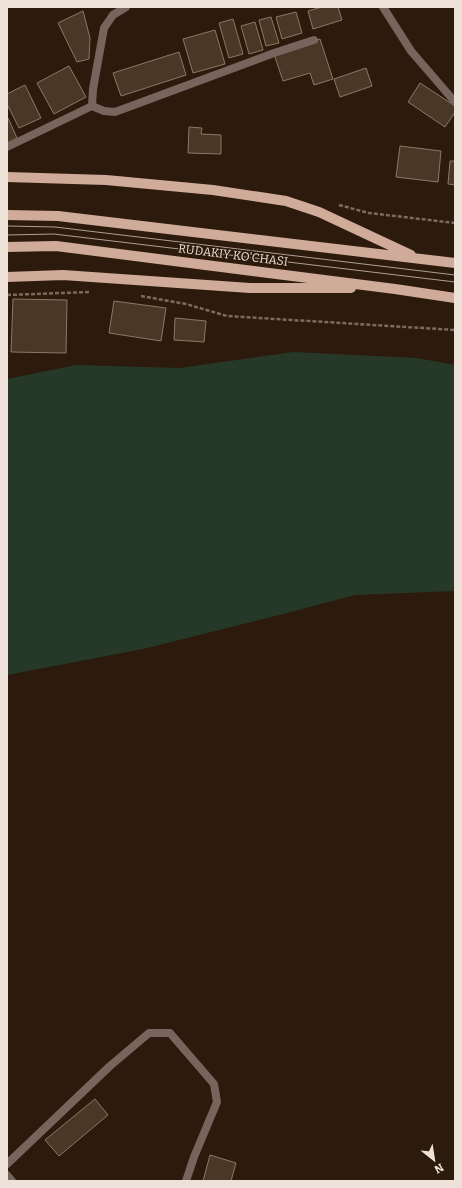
<svg xmlns="http://www.w3.org/2000/svg" width="462" height="1188" font-family="Bitter,serif">
  <rect width="100%" height="100%" fill="#2c1b0c"/>
  <!-- green -->
  <path fill="#263828" d="M 293,352 L 417,358 L 455,365 L 455,591 L 355,595 L 283,614 L 143,649 L 7,675 L 7,379 L 76,365 L 180,368 Z"/>
  <!-- building -->
  <path fill="#4a3827" stroke="#8c7765" d="M 322,7 L 338,7 L 342,20 L 313,29 L 308,11 Z
    M 83,11 L 90,38 L 89,59 L 77,62 L 58,23 Z
    M 296,12 L 302,33 L 282,39 L 276,17 Z
    M 271,17 L 279,43 L 266,46 L 259,20 Z
    M 233,19 L 243,54 L 229,58 L 219,23 Z
    M 255,22 L 263,50 L 249,54 L 241,26 Z
    M 215,30 L 225,64 L 193,73 L 183,39 Z
    M 320,39 L 333,79 L 314,85 L 310,73 L 283,81 L 274,54 Z
    M 179,52 L 186,75 L 121,96 L 113,73 Z
    M 69,66 L 86,97 L 54,114 L 37,83 Z
    M 366,68 L 372,86 L 340,97 L 334,79 Z
    M 420,83 L 455,106 L 455,112 L 445,127 L 408,102 Z
    M 25,85 L 41,118 L 19,128 L 7,104 L 7,94 Z
    M 7,118 L 8,118 L 17,138 L 7,143 Z
    M 189,127 L 202,128 L 201,134 L 221,135 L 221,154 L 188,153 Z
    M 400,146 L 441,151 L 438,182 L 396,177 Z
    M 450,161 L 455,161 L 455,185 L 448,184 Z
    M 13,299 L 67,300 L 66,353 L 11,352 Z
    M 114,301 L 166,308 L 161,341 L 109,333 Z
    M 175,318 L 206,321 L 204,342 L 174,340 Z
    M 95,1099 L 108,1115 L 59,1156 L 45,1140 Z
    M 210,1155 L 236,1163 L 231,1181 L 203,1181 Z"/>
  <g fill="none" stroke-linecap="round" stroke-linejoin="round">
    <!-- path -->
    <path stroke="#7a6b5e" stroke-width="2.5" stroke-dasharray="4 2" stroke-linecap="butt" d="M 339,205 L 369,213 L 455,223
      M 7,295 L 90,292
      M 141,296 L 186,304 L 227,316 L 455,330"/>
    <!-- lane -->
    <path stroke="#77655d" stroke-width="8" d="M 7,1164 L 110,1066 L 149,1033 L 170,1033 L 214,1084 L 217,1102 L 194,1157 L 186,1181
      M 7,1175 L 12,1181"/>
    <!-- street -->
    <path stroke="#77655d" stroke-width="8" d="M 383,7 L 411,51 L 455,102
      M 92,106 L 93,89 L 104,28 L 113,15 L 126,7
      M 7,147 L 92,106 L 104,111 L 115,112 L 274,53 L 314,40"/>
    <!-- primary -->
    <path stroke="#d1ab9a" stroke-width="10" d="M 7,177 L 106,180 L 213,190 L 286,201 L 319,212 L 411,255
      M 7,215 L 58,216 L 455,263
      M 7,247 L 56,246 L 395,289 L 455,298
      M 7,277 L 63,275 L 250,288 L 351,288"/>
    <!-- tram -->
    <path stroke="#ad9f93" stroke-width="1" d="M 7,226 L 55,227 L 455,275
      M 7,235 L 54,234 L 455,282"/>
  </g>
  <g text-anchor="middle" stroke-width="3" stroke-linejoin="round" paint-order="stroke">
    <!-- street labels -->
    <g font-size="12" fill="#eee2d8" stroke="#2c1b0c">
      <text transform="translate(233 255) rotate(7)" y="4">RUDAKIY KO'CHASI</text>
    </g>
  </g>
  <!-- border -->
  <rect width="462" height="1188" fill="none" stroke="#eee2d8" stroke-width="16"/>
  <!-- north arrow -->
  <g transform="translate(434 1160) rotate(150)" stroke="#2c1b0c" stroke-width="3" paint-order="stroke">
  <path d="M0-3L7 15L0 10L-7 15Z" fill="#eee2d8"/>
  <text y="-6" font-size="11" font-weight="bold" text-anchor="middle" fill="#eee2d8">N</text>
  </g>
</svg>
